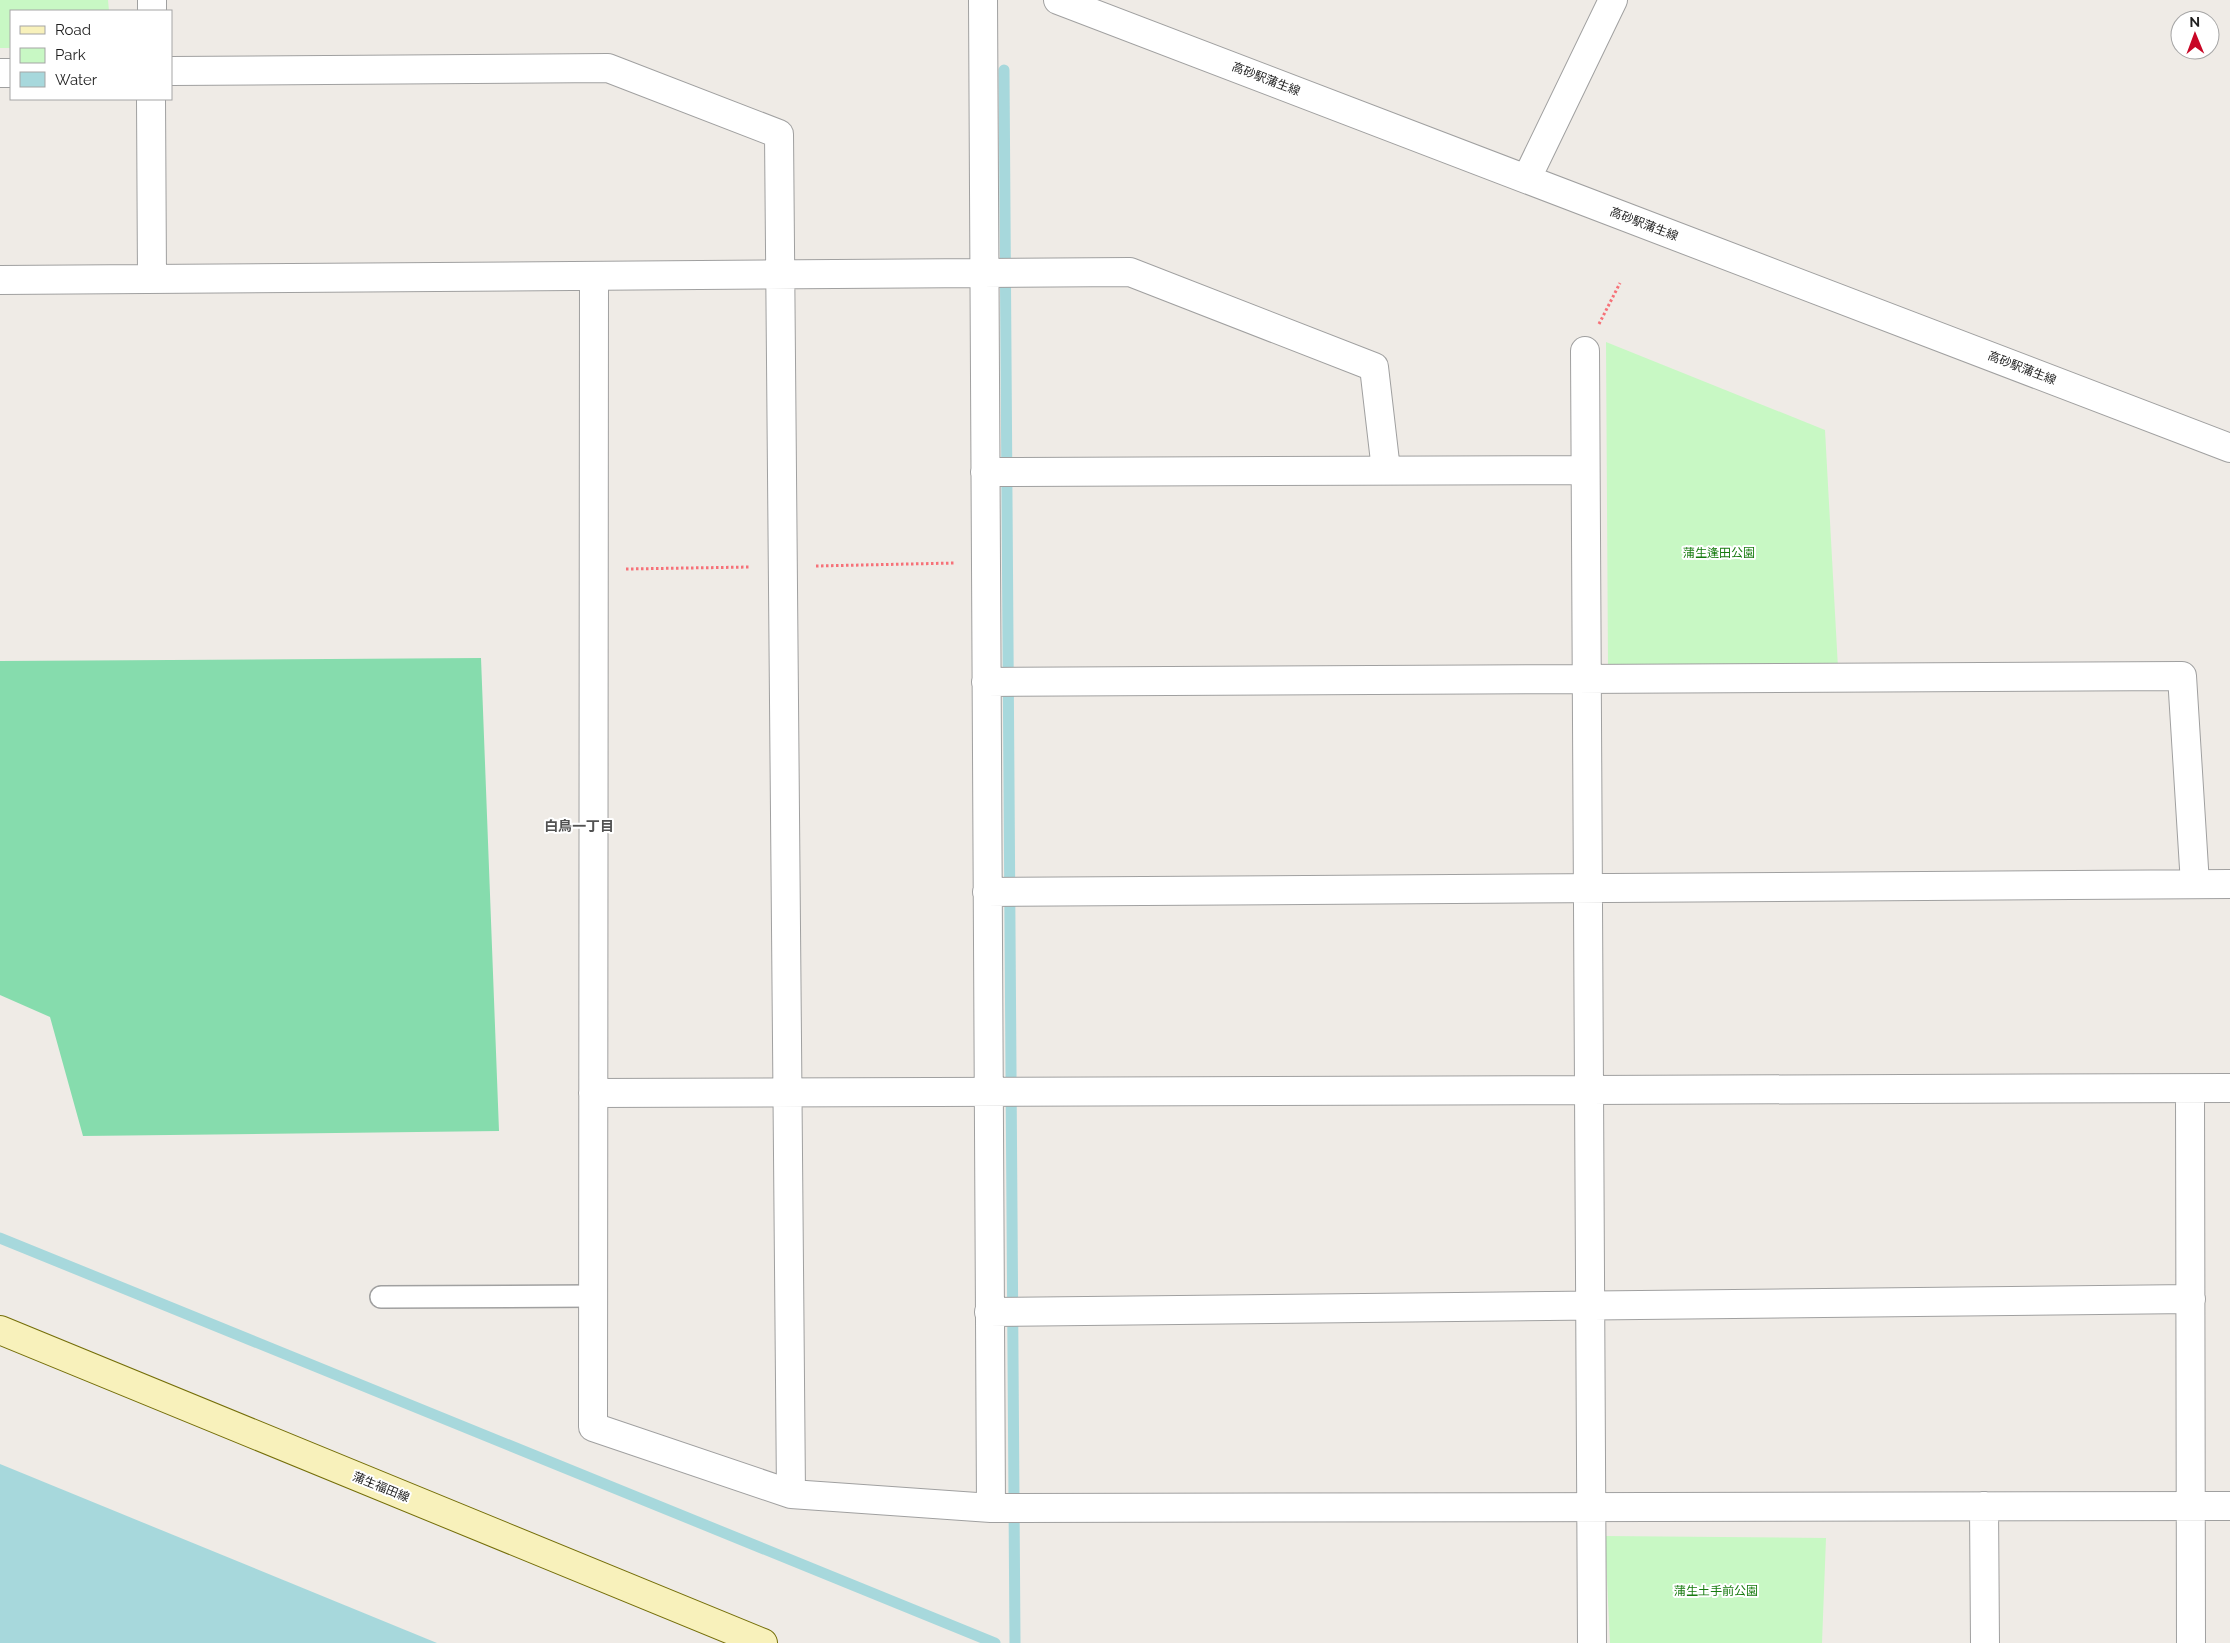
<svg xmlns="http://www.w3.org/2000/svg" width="2230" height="1643" font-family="Raleway,'Noto Sans JP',sans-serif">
  <rect width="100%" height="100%" fill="#efebe6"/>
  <!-- park -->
  <path fill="#c8f8c4" d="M 0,0 L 108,0 L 109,11 L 11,11 L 11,48 L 0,48 Z
    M 1606,342 L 1825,430 L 1838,668 L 1608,668 Z
    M 1605,1536 L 1826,1538 L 1822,1643 L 1610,1643 Z"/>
  <!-- pitch -->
  <path fill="#86dcad" d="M 481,658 L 499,1131 L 83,1136 L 50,1017 L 0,995 L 0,661 Z"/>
  <!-- water -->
  <path fill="#a7d8dc" d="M 0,1464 L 437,1643 L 0,1643 Z"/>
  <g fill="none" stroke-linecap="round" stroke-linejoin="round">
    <!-- stream -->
    <path stroke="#a7d8dc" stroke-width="11" d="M 1004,70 L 1015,1643
      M 0,1238 L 995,1643"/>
    <defs>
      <path id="service" d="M 381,1297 L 593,1296"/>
      <path id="minor" d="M 983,0 L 991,1508
        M 152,11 L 152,0
        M 171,71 L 608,68 L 779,134 L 791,1494
        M 0,73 L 11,73
        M 151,99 L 152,279
        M 594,276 L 593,1427 L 791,1494 L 991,1508 L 2230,1506
        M 0,280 L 1130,272 L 1374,367 L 1386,470
        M 1585,351 L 1592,1643
        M 985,472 L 1585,470
        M 986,682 L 2182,676 L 2195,884
        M 987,892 L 2230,884
        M 2190,1089 L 2191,1643
        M 593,1093 L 2230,1088
        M 989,1312 L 2191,1299
        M 1984,1506 L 1985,1643"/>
      <path id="tertiary" d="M 1058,0 L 2230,448
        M 1527,178 L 1613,0"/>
      <path id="secondary" d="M 0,1330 L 763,1643"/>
    </defs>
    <!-- service casing -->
    <use href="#service" stroke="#a0a0a0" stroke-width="24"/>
    <!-- minor casing -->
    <use href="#minor" stroke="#a0a0a0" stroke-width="30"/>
    <!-- tertiary casing -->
    <use href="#tertiary" stroke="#a0a0a0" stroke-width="30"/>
    <!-- secondary casing -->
    <use href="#secondary" stroke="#746e08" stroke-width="30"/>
    <!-- path -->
    <path stroke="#f67178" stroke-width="3" stroke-dasharray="2.5 2.5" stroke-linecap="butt" d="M 1599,324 L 1620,283
      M 816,566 L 955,563
      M 626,569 L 750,567"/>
    <!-- service -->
    <use href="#service" stroke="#fff" stroke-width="21"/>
    <!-- minor -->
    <use href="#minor" stroke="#fff" stroke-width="28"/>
    <!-- tertiary -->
    <use href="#tertiary" stroke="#fff" stroke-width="28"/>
    <!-- secondary -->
    <use href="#secondary" stroke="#f8f1bb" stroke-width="28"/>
  </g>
  <g text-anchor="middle" stroke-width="4" stroke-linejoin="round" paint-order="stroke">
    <!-- street labels -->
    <g font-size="12" fill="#1f1f1f" stroke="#fff">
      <text transform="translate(1266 79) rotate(21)" y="4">高砂駅蒲生線</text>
      <text transform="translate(1644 224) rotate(21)" y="4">高砂駅蒲生線</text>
      <text transform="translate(2022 368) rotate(21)" y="4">高砂駅蒲生線</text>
      <text transform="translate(381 1487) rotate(22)" y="4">蒲生福田線</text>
    </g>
    <!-- park labels -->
    <g font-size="12" fill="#177b0f" stroke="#fff">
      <text x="1719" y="557">蒲生逢田公園</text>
      <text x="1716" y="1595">蒲生土手前公園</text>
    </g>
    <!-- neighbourhood labels -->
    <g font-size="14" font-weight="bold" fill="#525252" stroke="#fff">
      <text x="579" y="831">白鳥一丁目</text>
    </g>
  </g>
  <!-- legend -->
  <rect x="10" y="10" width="162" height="90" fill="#ffffff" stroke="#a5a5a5"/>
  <rect x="20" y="26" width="25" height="8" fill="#f8f1bb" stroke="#a5a5a5"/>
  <text x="55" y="35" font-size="15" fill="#1f1f1f">Road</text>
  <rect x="20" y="48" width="25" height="15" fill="#c8f8c4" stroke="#a5a5a5"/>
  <text x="55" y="60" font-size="15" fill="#1f1f1f">Park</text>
  <rect x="20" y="72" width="25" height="15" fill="#a7d8dc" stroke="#a5a5a5"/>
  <text x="55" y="85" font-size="15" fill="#1f1f1f">Water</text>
  <!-- north arrow -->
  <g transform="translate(2195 35) rotate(359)"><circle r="24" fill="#ffffff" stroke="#a5a5a5"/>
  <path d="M0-4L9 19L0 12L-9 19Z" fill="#c80625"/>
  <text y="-8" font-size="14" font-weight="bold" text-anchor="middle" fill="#1f1f1f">N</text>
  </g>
</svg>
